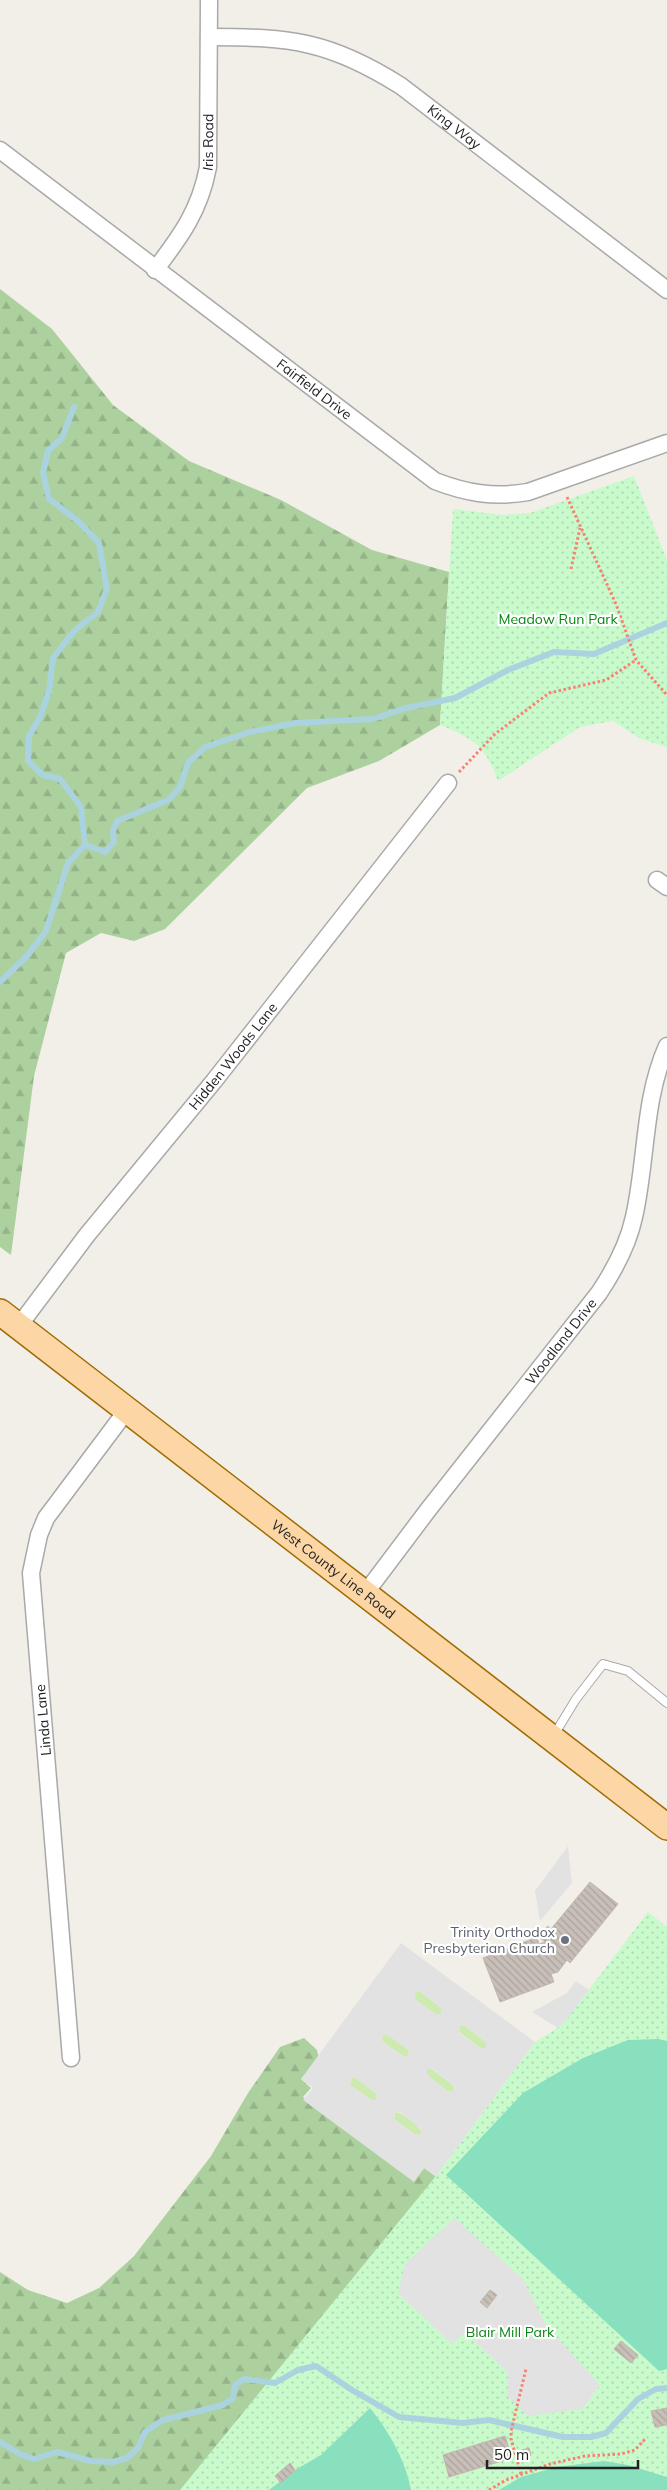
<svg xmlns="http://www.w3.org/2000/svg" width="667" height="2490" font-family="Mulish,sans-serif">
  <defs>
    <pattern id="forest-firs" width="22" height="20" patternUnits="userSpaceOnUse" patternTransform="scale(1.25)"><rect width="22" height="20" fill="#add19e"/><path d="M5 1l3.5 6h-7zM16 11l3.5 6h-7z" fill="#95b388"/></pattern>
    <pattern id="park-dots" width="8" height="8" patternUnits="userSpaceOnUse" patternTransform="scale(1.25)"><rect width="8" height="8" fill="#c8facc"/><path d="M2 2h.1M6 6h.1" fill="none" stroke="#acd6af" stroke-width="1.8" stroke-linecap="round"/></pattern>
    <pattern id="building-back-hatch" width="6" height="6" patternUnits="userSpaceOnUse" patternTransform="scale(1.25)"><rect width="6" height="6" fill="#c7bfb8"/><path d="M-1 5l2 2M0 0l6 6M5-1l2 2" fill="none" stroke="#aba49e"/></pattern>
  </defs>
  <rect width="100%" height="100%" fill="#f2efe9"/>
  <!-- forest -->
  <path fill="url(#forest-firs)" d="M 0,289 L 52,329 L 113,405 L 189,461 L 281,500 L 372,550 L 449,572 L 440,725 L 379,761 L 307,788 L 165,929 L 134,941 L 101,933 L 66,953 L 34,1076 L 11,1255 L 0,1247 Z
    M 304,2038 L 317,2050 L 319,2059 L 301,2079 L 311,2088 L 303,2097 L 414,2181 L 424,2168 L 435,2176 L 440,2170 L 215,2490 L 0,2490 L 0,2272 L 28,2290 L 67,2303 L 99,2288 L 134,2256 L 211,2156 L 248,2093 L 280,2047 Z"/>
  <!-- park -->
  <path fill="url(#park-dots)" d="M 634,476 L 667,560 L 667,747 L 641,739 L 613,721 L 580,727 L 498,781 C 485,745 474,739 440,725 L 453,509 L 502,515 L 530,513 Z
    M 648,1912 L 667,1927 L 667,2490 L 180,2490 L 436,2176 L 535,2042 L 562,2025 Z"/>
  <!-- garden -->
  <path fill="#cdebb0" d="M 415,1992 L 421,1992 L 441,2008 L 441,2014 L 435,2014 L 414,1999 Z
    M 460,2026 L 465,2026 L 486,2042 L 486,2048 L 480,2048 L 459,2032 Z
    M 383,2034 L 388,2035 L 409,2050 L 408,2057 L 403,2056 L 382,2041 Z
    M 427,2069 L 432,2069 L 453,2085 L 453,2091 L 447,2091 L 427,2075 Z
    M 351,2078 L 356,2078 L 377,2094 L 376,2100 L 371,2100 L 350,2085 Z
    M 395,2112 C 403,2112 419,2125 422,2133 L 420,2135 L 414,2134 L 394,2119 Z"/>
  <!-- pitch -->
  <path fill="#88e0be" d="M 658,2039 L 667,2041 L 667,2369 L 659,2371 L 446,2175 L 523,2093 L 583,2058 L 628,2040 Z
    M 370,2408 C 388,2430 406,2461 411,2490 L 269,2490 L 295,2470 L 321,2455 Z
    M 604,2461 L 628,2465 L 667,2477 L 667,2490 L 499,2490 L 521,2477 L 557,2467 Z"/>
  <!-- parking -->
  <path fill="#e2e2e2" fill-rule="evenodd" d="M 568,1846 L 572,1883 L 540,1921 L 535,1891 Z
    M 401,1943 L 535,2042 L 436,2176 L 424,2168 L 414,2182 L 303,2100 L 313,2088 L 301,2079 ZM 416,1992 L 421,1992 L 441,2008 L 441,2014 L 435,2014 L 415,1999 ZM 460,2026 L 465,2026 L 486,2042 L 486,2048 L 480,2048 L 459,2033 ZM 383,2034 L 388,2035 L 409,2050 L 408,2057 L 403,2056 L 382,2041 ZM 427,2069 L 433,2069 L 453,2085 L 453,2091 L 447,2091 L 427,2075 ZM 351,2078 L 356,2078 L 377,2094 L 376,2100 L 371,2100 L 350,2085 ZM 395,2112 L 400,2112 L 420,2128 L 422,2133 L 420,2135 L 414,2134 L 394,2119 Z
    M 576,1981 L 589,1990 L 562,2025 L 558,2028 L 532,2012 L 567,1993 Z
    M 454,2218 L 523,2279 L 545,2324 L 600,2385 L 582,2409 L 528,2416 L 508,2397 L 508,2373 L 465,2332 L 452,2344 L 398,2293 L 405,2264 Z"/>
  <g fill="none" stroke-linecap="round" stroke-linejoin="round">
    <!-- stream -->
    <path stroke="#aad3df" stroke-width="6" d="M 85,845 L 105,852 L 114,842 L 113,831 L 117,821 L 168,800 L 180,787 L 188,763 L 205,747 L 250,732 L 295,723 L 373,719 L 406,708 L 455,698 L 508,670 L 554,652 L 594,654 L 667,623
      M 0,982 L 27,956 L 46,931 L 68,863 L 85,845 L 81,807 L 60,779 L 43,775 L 28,761 L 29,736 L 40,717 L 49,691 L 53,658 L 74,631 L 98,612 L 107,589 L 99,543 L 77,520 L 49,499 L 43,473 L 48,451 L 62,438 L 74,407
      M 0,2442 L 20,2454 L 34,2459 L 57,2452 L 91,2461 L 113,2462 L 127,2458 L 138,2448 L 145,2432 L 163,2420 L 223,2405 L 233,2398 L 235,2385 L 244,2379 L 275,2383 L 298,2370 L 316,2366 L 352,2390 L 399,2417 L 463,2423 L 489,2420 L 563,2437 L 591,2437 L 606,2433 L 638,2399 L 656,2389 L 667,2388"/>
  </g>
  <!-- building -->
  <path fill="url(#building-back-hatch)" stroke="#c4b6ab" d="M 590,1882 L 618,1904 L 570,1963 L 567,1960 L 558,1972 L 551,1974 L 554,1982 L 500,2002 L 483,1958 L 537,1937 L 539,1944 L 545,1942 L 539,1937 L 548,1926 L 551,1929 Z
    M 490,2290 L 497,2295 L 487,2308 L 480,2302 Z
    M 621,2341 L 638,2355 L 631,2363 L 614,2349 Z
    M 667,2408 L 667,2425 L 655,2427 L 651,2411 Z
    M 505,2436 L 512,2458 L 449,2477 L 443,2455 Z
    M 529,2448 L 531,2455 L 522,2458 L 519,2451 Z
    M 290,2463 L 295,2470 L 281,2483 L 275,2476 Z"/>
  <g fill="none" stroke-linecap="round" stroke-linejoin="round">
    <defs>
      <path id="lane" d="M 554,1735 L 576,1699 L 603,1664 L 628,1671 L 667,1703"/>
      <g id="street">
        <path id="s1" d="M 209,37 C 291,37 330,41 401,86 L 667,290"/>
        <path id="s2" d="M 0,150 L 435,481 C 466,493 494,498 528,492 L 667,443"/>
        <path id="s3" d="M 155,270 C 181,236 200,210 208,167 L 209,0"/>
        <path d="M 657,880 L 667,887"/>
        <path id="s4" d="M 18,1327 L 87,1235 L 214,1081 L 448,783"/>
        <path id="s5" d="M 364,1595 L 428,1510 L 599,1293 C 615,1269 628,1245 634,1217 C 647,1160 643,1100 667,1046"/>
        <path d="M 71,2058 L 31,1573 L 39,1535 L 46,1518 L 127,1410"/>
      </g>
      <g id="primary">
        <path id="s6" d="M 0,1312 L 667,1827"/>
      </g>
    </defs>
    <!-- lane casing -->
    <use href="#lane" stroke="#a9a9a9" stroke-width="10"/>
    <!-- street casing -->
    <use href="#street" stroke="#a9a9a9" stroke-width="19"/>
    <!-- primary casing -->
    <use href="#primary" stroke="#a06b00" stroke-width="28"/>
    <!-- path -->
    <path stroke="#fa8072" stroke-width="3" stroke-dasharray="2.5 2.5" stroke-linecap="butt" d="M 567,497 L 616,604 L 636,660 L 667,695
      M 571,569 L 580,528
      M 459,772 L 495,734 L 549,693 L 606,680 L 636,660
      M 521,2474 L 511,2439 L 511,2431 L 526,2369
      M 489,2490 L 506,2480 L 550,2464 L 585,2456 L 621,2454 L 635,2450 L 645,2439"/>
    <!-- lane -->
    <use href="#lane" stroke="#fff" stroke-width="8"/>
    <!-- street -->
    <use href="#street" stroke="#fff" stroke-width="16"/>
    <!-- primary -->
    <use href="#primary" stroke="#fcd6a4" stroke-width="25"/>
  </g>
  <!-- markers -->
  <circle fill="#6b7280" stroke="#fff" stroke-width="2" cx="565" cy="1940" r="5"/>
  <g text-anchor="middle" stroke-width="4.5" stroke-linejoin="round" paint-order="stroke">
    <!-- street labels -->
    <g font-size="14" fill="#222" stroke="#fff">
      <text dy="5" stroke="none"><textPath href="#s1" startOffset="269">King Way</textPath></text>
      <text dy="5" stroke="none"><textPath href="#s3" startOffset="142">Iris Road</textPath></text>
      <text dy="5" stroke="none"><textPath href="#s2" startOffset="395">Fairfield Drive</textPath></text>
      <text dy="5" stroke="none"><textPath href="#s4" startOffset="346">Hidden Woods Lane</textPath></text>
      <text dy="5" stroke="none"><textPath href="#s5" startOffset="321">Woodland Drive</textPath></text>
      <text dy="5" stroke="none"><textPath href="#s6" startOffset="421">West County Line Road</textPath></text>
      <text transform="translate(43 1720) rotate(-95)" y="5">Linda Lane</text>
    </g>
    <!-- park labels -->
    <g font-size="14" fill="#0c8416" stroke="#fff">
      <text x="558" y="624">Meadow Run Park</text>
      <text x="510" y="2337">Blair Mill Park</text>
    </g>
    <!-- worship labels -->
    <g font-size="14" fill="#5b616d" stroke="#fff" text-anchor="end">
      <text x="555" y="1937">Trinity Orthodox<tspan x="555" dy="16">Presbyterian Church</tspan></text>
    </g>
  </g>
  <!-- scale -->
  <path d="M487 2460v8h151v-8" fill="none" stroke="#222222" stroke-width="2.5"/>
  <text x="494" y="2460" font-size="15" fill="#222222" stroke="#ffffff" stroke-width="4" paint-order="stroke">50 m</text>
</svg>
